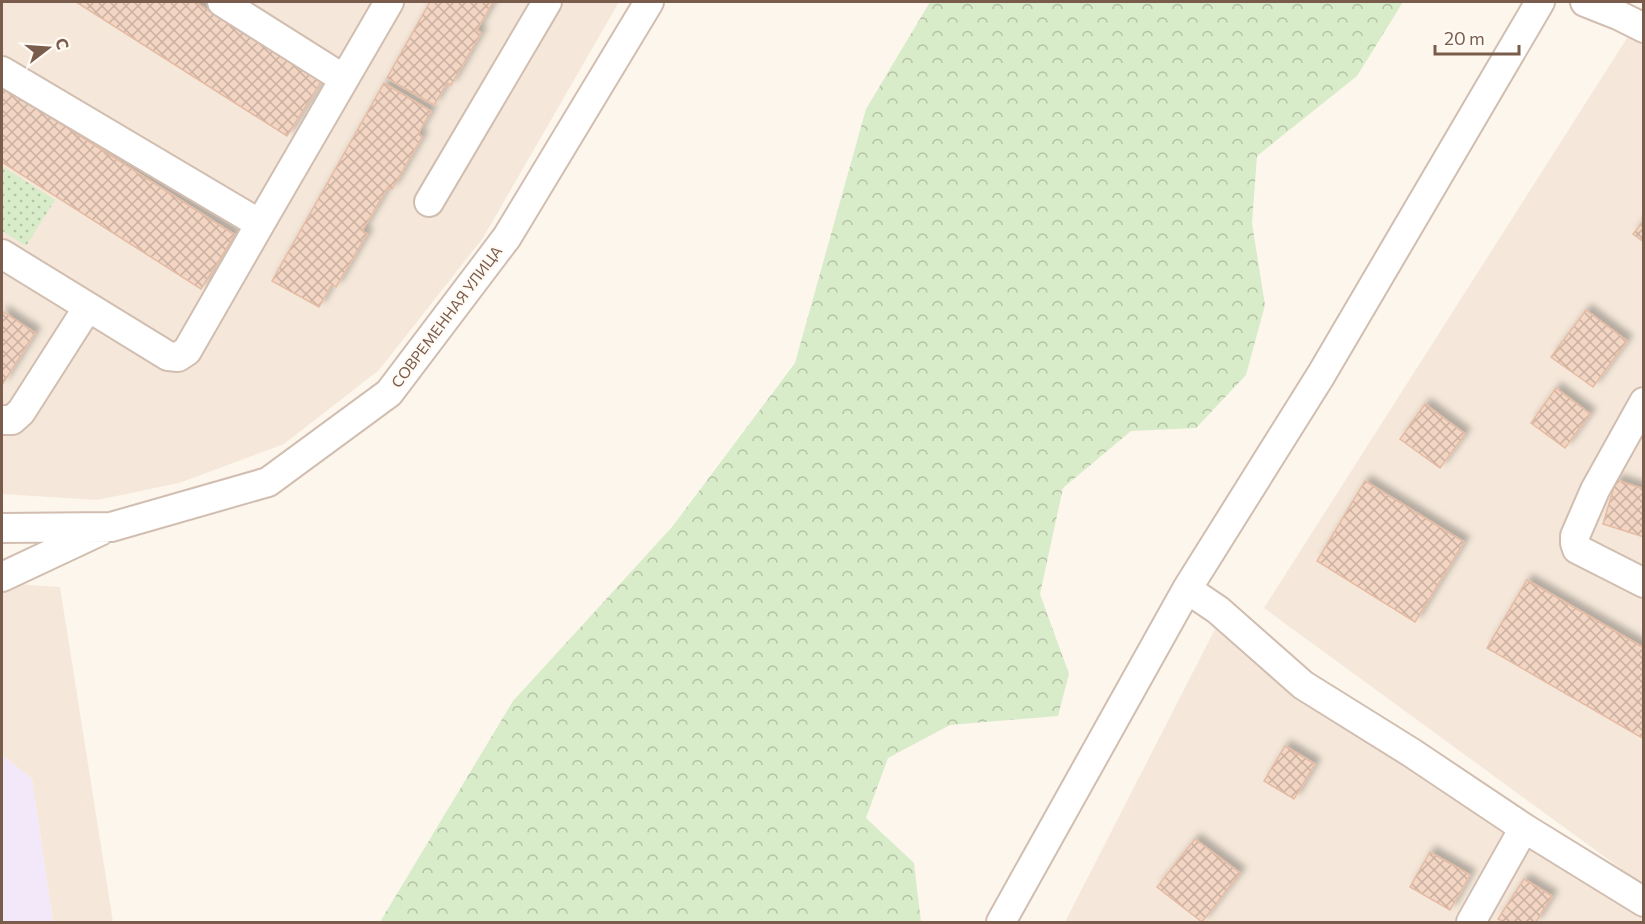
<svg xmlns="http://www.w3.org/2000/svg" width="1645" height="924" font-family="Commissioner,sans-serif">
  <defs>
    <pattern id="forest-crowns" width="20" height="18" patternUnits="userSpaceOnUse" patternTransform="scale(1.5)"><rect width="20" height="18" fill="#d8ecc9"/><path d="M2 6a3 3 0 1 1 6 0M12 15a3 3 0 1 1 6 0" fill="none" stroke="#b4c2a5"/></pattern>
    <pattern id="park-dots" width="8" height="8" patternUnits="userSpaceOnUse" patternTransform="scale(1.5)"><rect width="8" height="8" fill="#d8ecc9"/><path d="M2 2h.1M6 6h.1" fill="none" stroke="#b4c2a5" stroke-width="1.8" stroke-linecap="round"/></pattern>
    <pattern id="building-cross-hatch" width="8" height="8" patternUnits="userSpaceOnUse" patternTransform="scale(1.5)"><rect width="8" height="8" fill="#f3d5c3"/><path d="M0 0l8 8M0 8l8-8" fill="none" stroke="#cab0a1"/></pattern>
    <filter id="shadow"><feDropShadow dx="5.5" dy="-5.5" stdDeviation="3" flood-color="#0004"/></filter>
  </defs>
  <rect width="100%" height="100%" fill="#fdf6ec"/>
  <!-- residential -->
  <path fill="#f5e8da" d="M 2,2 L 619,2 L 483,238 L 379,370 L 284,444 L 179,483 L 97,500 L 2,494 Z
    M 1643,13 L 1643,885 L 1264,608 Z
    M 2,583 L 60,587 L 113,922 L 53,922 L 32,779 L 2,755 Z
    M 1215,629 L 1644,903 L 1643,922 L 1065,922 Z"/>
  <!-- education -->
  <path fill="#f3e8fa" d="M 2,755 L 32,779 L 53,922 L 2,922 Z"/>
  <!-- forest -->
  <path fill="url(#forest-crowns)" d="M 930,2 L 1403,2 L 1357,76 L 1257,156 L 1252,223 L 1265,305 L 1246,375 L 1196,428 L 1131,431 L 1063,488 L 1040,594 L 1069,674 L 1058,716 L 950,725 L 888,758 L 866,818 L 914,863 L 921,922 L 380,922 L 513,701 L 672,527 L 795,363 L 866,109 Z"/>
  <!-- park -->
  <path fill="url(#park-dots)" d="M 2,166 L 55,200 L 26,246 L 2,231 Z"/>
  <!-- building -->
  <path fill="url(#building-cross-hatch)" stroke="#e6bba3" stroke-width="1.5" filter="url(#shadow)" d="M 76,2 L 195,2 L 321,82 L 287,136 Z
    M 430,2 L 493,2 L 477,30 L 481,33 L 451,85 L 447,83 L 434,105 L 387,78 Z
    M 384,83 L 431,111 L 418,134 L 422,137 L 392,189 L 388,187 L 362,231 L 367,234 L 336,287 L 332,284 L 319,307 L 272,281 Z
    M 2,86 L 235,235 L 201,289 L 2,162 Z
    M 1644,220 L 1644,242 L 1633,234 Z
    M 1586,310 L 1627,341 L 1593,387 L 1551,357 Z
    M 2,311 L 35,333 L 2,385 Z
    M 1556,388 L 1590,414 L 1565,448 L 1531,423 Z
    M 1425,404 L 1465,434 L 1440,468 L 1400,439 Z
    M 1616,480 L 1644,489 L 1644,537 L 1603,524 Z
    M 1365,481 L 1464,542 L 1415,622 L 1317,561 Z
    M 1527,580 L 1644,648 L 1644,739 L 1487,648 Z
    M 1285,746 L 1315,764 L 1294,799 L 1264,781 Z
    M 1195,839 L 1240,873 L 1202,922 L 1157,887 Z
    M 1430,852 L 1470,875 L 1450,910 L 1410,887 Z
    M 1524,879 L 1552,896 L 1536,922 L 1504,922 L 1498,919 Z"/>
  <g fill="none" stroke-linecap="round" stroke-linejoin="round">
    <defs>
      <path id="minor" d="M 222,2 L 344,79
        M 1585,2 L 1618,15 L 1644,28
        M 2,71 L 260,224 L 187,351 L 178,357 L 168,356 L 2,254
        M 429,202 L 547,2
        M 260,224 L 389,2
        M 1644,402 L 1595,490 L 1575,536 L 1575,543 L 1577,549 L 1644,583
        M 2,420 L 12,420 L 21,412 L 88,307
        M 2,528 L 111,527 L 268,482 L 389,393 L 507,237 L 649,2
        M 2,577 L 100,531
        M 1187,589 L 1218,610 L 1303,685 L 1412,753 L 1524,828 L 1644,902
        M 1001,922 L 1187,589 L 1321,375 L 1540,2
        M 1471,922 L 1524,828"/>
    </defs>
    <!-- minor casing -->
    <use href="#minor" stroke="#d1beb0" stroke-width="32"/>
    <!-- minor -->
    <use href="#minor" stroke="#fff" stroke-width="28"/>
  </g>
  <g text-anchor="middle" stroke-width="4.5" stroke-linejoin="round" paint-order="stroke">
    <!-- street labels -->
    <g font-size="15" fill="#7a5c4d" stroke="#fffaf3">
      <text transform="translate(447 317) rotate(-53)" y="5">СОВРЕМЕННАЯ УЛИЦА</text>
    </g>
  </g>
  <!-- border -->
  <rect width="1645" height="924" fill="none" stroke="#7a5c4d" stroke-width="6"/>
  <!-- north arrow -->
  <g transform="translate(48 48) rotate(73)" stroke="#fffaf3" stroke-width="4.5" paint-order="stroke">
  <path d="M0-4.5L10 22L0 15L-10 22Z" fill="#7a5c4d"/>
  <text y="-9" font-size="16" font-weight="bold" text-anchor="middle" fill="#7a5c4d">С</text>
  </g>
  <!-- scale -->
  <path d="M1435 45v9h84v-9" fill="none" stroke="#7a5c4d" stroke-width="3"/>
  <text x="1444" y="45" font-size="18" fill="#7a5c4d" stroke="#fffaf3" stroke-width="4.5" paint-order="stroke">20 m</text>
</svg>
